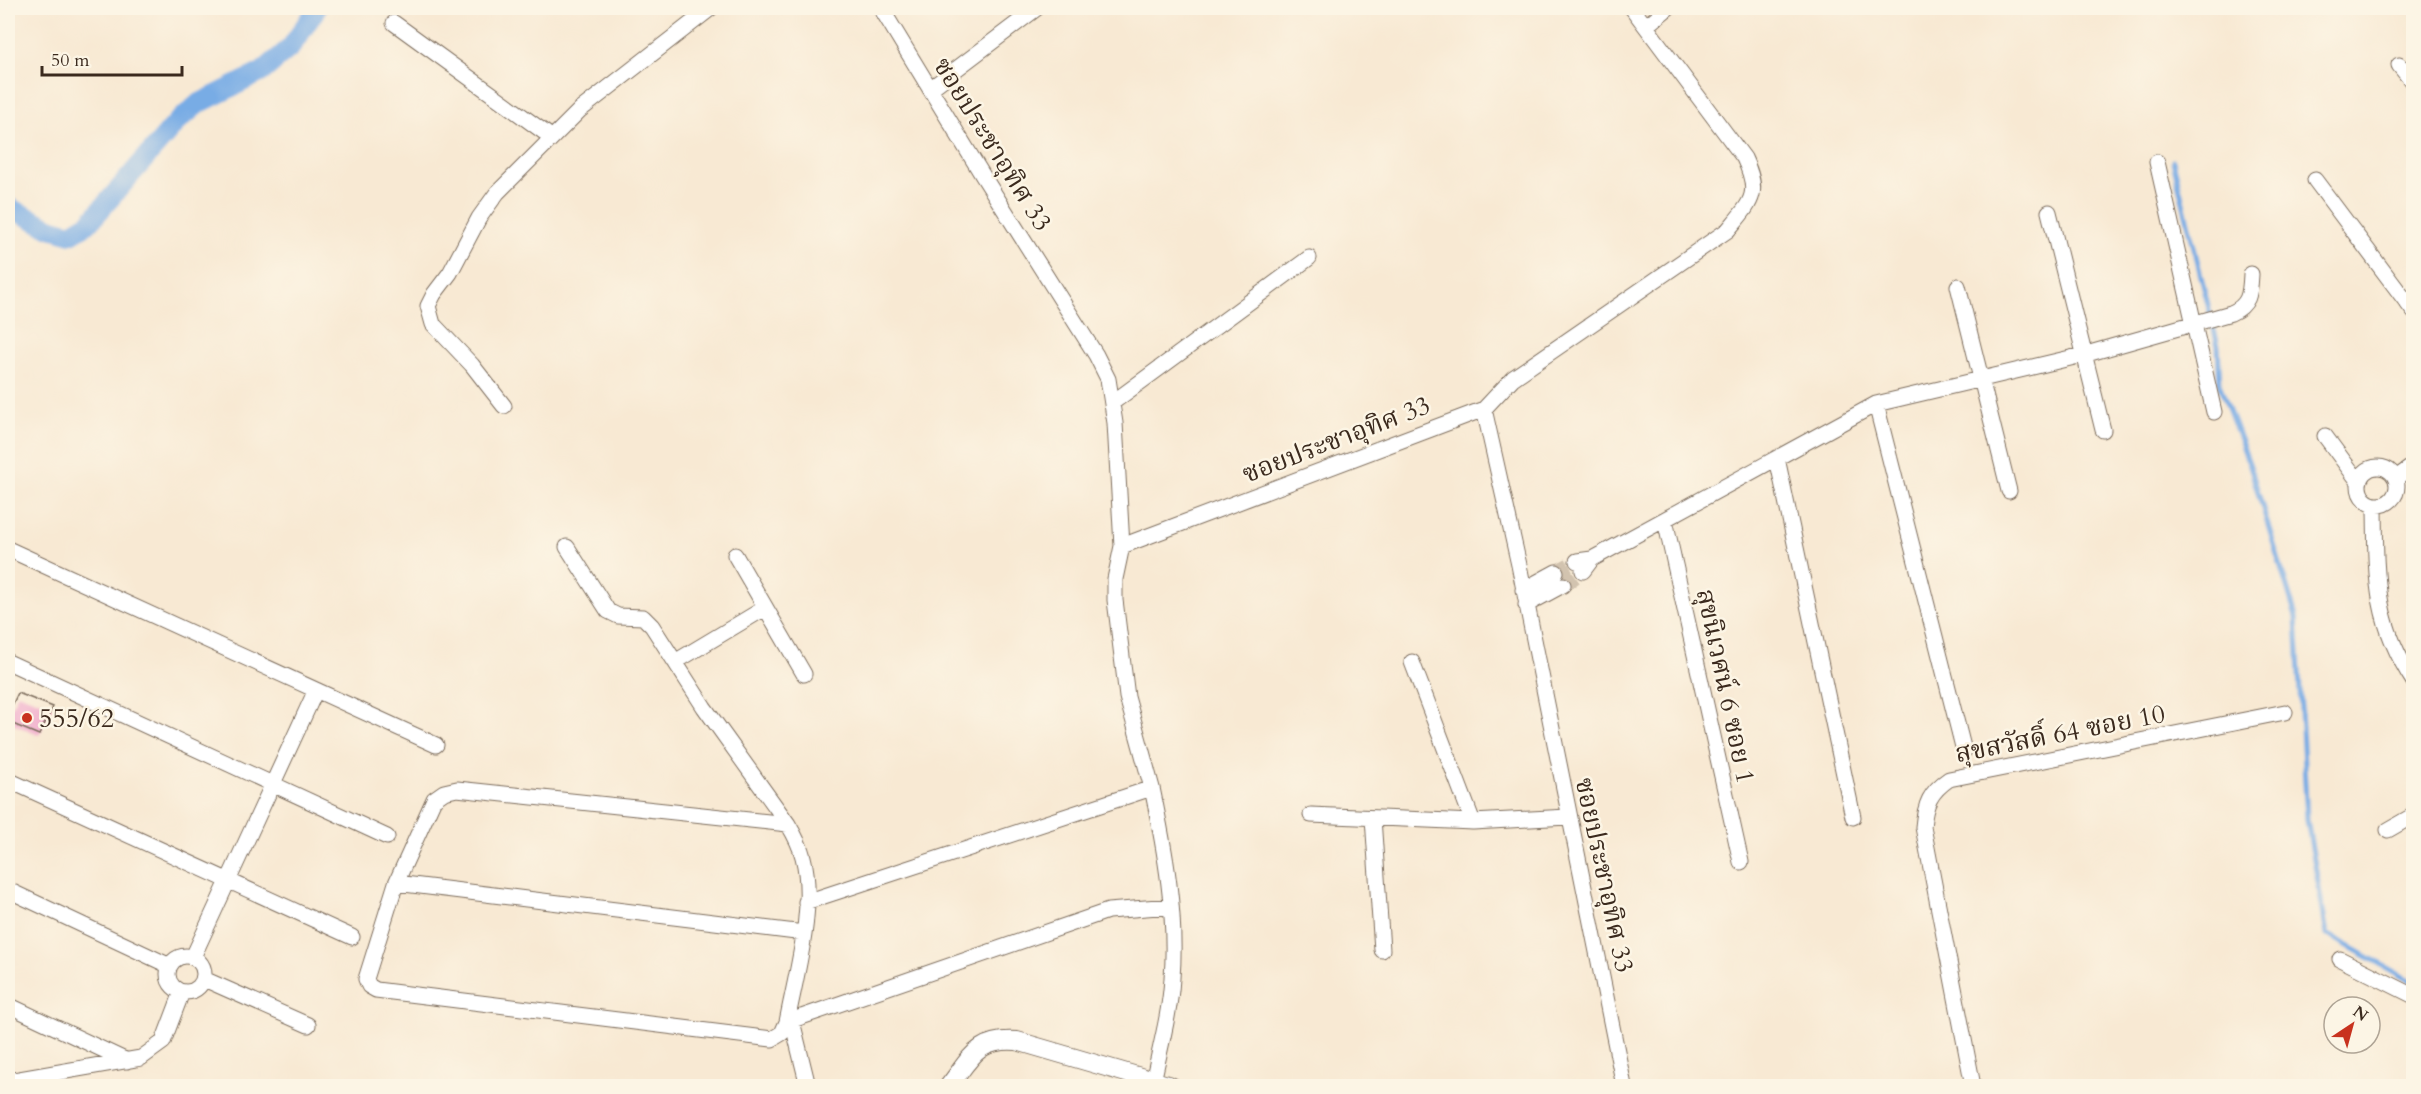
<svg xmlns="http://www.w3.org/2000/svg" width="2421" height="1094" font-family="Cardo,'Noto Serif Thai',serif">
  <rect width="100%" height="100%" fill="#fcf5e5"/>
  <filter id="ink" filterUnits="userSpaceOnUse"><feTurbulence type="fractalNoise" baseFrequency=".0167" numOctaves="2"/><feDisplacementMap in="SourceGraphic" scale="12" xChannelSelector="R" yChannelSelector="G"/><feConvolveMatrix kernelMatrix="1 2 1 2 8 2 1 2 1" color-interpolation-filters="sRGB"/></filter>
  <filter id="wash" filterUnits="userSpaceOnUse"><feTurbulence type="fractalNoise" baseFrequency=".008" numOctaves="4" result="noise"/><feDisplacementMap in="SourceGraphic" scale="24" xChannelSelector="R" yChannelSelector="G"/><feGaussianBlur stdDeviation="1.35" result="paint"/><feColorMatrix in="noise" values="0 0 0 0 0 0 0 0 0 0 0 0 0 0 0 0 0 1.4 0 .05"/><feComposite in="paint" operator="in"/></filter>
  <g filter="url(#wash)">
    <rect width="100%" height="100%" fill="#f8e9d3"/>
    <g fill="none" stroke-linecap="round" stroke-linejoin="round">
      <!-- stream -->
      <path stroke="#78ace5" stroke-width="5" d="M 2173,161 L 2218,346 L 2220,386 L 2250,466 L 2296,617 L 2307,820 L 2327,934 L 2414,983"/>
      <!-- canal -->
      <path stroke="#78ace5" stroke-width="20" d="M 8,207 L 50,228 L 71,234 L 89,223 L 177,122 L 198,104 L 262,72 L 291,47 L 317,8"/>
    </g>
    <g id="blocks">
      <!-- building -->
      <path fill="#f1abcc" d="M 18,693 L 53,707 L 39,735 L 8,722 L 8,714 Z"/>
    </g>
  </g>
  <g filter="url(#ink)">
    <use href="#blocks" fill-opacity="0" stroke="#7d6d5d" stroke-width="1.5"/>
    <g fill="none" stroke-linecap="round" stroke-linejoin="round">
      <!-- minor-tunnel -->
      <path stroke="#d2c3af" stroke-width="15" stroke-dasharray="15 8" stroke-linecap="butt" d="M 1556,572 L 1577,561
        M 1563,585 L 1583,571"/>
      <defs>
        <path id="minor" d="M 881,8 L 983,176 L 1096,355 L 1108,379 L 1115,423 L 1122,546 L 1115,579 L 1115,600 L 1127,697 L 1152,788
          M 394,23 L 551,137
          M 1646,26 L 1668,8
          M 2399,65 L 2414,84
          M 930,89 L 1037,8
          M 2157,162 L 2214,412
          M 2315,180 L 2414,312
          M 2049,212 L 2103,430
          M 1958,286 L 2009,491
          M 1112,403 L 1309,258
          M 1876,404 L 1964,751
          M 504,406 L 472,365 L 433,324 L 428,306 L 434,294 L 450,273 L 479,218 L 497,193 L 580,110 L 711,8
          M 1484,409 L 1513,378 L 1728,230 C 1752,201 1761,194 1744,158 L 1632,8
          M 2325,436 L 2359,482
          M 1777,458 L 1853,817
          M2359 486a19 19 0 1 1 38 0a19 19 0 1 1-38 0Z
          M 2396,478 L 2414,465
          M 2375,506 C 2376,576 2374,621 2414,682
          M 1665,520 L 1741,862
          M 1122,546 L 1484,409 L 1519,565 L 1624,1086
          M 567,547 L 608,611 L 618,616 L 643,617 L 652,626 L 704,707 L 788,824 C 794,834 800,845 803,857 C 816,906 796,974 787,1022 L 782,1033 L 772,1039 L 376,990 L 369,986 L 366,979 L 396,883 L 434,799 L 444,792 L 457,789 L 788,824
          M 8,549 L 436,745
          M 735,555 L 804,674
          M 1592,559 L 1876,404 L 2083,355 L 2231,313 C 2250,305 2250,293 2251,274
          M 1577,561 L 1592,559 L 1583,571
          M 1523,590 L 1556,572
          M 1526,605 L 1563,585
          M 8,662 L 387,837
          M 675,662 L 765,608
          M 1412,662 L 1473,822
          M 8,780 L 352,937
          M 1311,815 L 1473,822 L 1568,817
          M 1373,818 L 1382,950
          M 2388,830 L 2414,815
          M 396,883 L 804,933
          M 8,890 L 170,966
          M 806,902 L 1152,788 C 1165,850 1177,915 1172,978 C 1170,1013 1160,1048 1153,1082
          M168 974a18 18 0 1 1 36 0a18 18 0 1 1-36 0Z
          M 193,957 L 316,690
          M 2340,959 L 2414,996
          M 204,979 L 308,1025
          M 8,1005 L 127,1061
          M 792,1021 L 808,1086
          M 787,1022 L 1108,911 L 1171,906
          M 8,1081 L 141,1058 L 163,1042 L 182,992
          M 1973,1086 L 1923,827 C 1925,804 1930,792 1949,779 L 2285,712"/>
        <path id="tertiary" d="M 949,1086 C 971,1058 977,1038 1017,1041 L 1171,1086"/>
      </defs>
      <!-- minor casing -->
      <use href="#minor" stroke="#7d6d5d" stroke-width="17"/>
      <!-- tertiary casing -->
      <use href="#tertiary" stroke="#7d6d5d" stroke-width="20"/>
      <!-- minor -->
      <use href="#minor" stroke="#fff" stroke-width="15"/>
      <!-- tertiary -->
      <use href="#tertiary" stroke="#fff" stroke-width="18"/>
    </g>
  </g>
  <!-- markers -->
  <circle fill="#c8321e" stroke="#fcf5e5" stroke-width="2" cx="27" cy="718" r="6"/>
  <g text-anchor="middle" stroke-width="5" stroke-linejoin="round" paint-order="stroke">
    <!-- street labels -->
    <g font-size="26" fill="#3b2a1e" stroke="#fcf5e5">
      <text transform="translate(993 144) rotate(58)" y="9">ซอยประชาอุทิศ 33</text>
      <text transform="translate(1336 439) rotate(-21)" y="9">ซอยประชาอุทิศ 33</text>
      <text transform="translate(1726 686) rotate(78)" y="9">สุขนิเวศน์ 6 ซอย 1</text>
      <text transform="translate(2060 733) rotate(-11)" y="9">สุขสวัสดิ์ 64 ซอย 10</text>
      <text transform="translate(1605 875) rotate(78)" y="9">ซอยประชาอุทิศ 33</text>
    </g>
    <!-- poi labels -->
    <g font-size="26" fill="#3b2a1e" stroke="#fcf5e5" text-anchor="start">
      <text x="39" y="727">555/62</text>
    </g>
  </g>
  <!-- margin -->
  <rect width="2421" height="1094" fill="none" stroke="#fcf5e5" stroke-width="30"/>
  <!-- north arrow -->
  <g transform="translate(2352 1025) rotate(36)"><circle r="28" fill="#fcf5e5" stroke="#afa495" stroke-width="1.5"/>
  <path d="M0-4.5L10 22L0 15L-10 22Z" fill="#c8321e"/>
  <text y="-9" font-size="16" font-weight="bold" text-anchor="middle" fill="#3b2a1e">N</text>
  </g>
  <!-- scale -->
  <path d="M42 66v9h140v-9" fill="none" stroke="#3b2a1e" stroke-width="3"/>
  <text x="51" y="66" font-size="18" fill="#3b2a1e" stroke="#fcf5e5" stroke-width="4.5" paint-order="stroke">50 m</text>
</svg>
